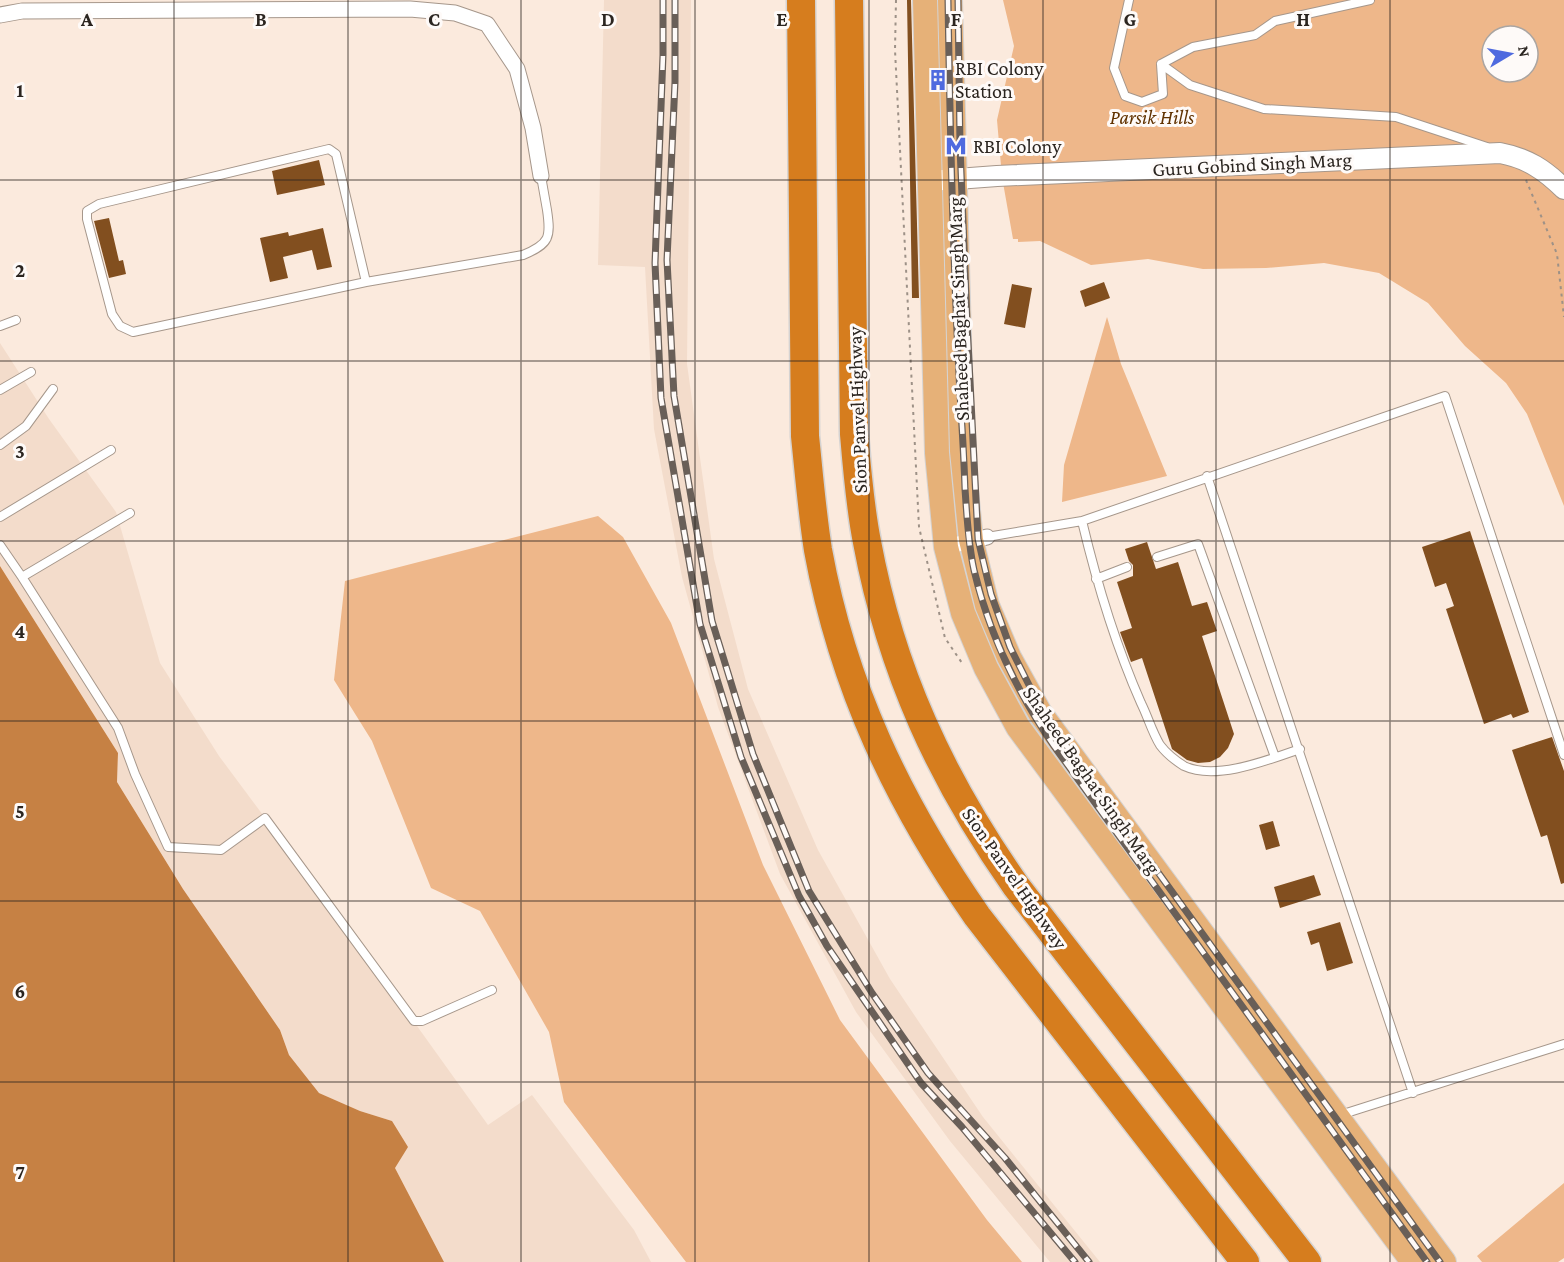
<svg xmlns="http://www.w3.org/2000/svg" width="1564" height="1262" font-family="'Crimson Pro',serif">
  <rect width="100%" height="100%" fill="#fbeadd"/>
  <!-- built -->
  <path fill="#f3dccb" d="M 604,0 L 691,0 L 687,364 L 714,559 L 748,689 L 818,850 L 890,979 L 983,1117 L 1100,1262 L 1050,1262 L 950,1141 L 856,1012 L 780,874 L 718,707 L 682,577 L 654,429 L 645,267 L 598,265 Z
    M 0,343 L 49,419 L 116,512 L 160,663 L 219,756 L 341,920 L 488,1125 L 532,1095 L 634,1230 L 651,1262 L 444,1262 L 395,1168 L 392,1121 L 360,1111 L 319,1093 L 289,1055 L 280,1030 L 183,889 L 117,782 L 118,753 L 0,566 Z"/>
  <!-- green -->
  <path fill="#eeb78a" fill-rule="evenodd" d="M 1003,0 L 1564,0 L 1564,506 L 1527,414 L 1506,383 L 1465,346 L 1428,303 L 1379,273 L 1324,263 L 1266,268 L 1203,269 L 1148,259 L 1091,265 L 1040,241 L 1018,242 L 1018,239 L 1013,239 L 1002,177 L 997,120 L 1014,46 ZM 1492,36 L 1528,36 L 1528,72 L 1492,72 Z
    M 1107,317 L 1121,364 L 1167,476 L 1062,502 L 1064,465 Z
    M 598,516 L 623,537 L 671,623 L 763,865 L 840,1020 L 987,1220 L 1022,1262 L 686,1262 L 564,1102 L 549,1032 L 480,911 L 431,888 L 372,741 L 334,680 L 345,581 Z
    M 1564,1183 L 1564,1258 L 1558,1262 L 1482,1262 L 1477,1256 Z"/>
  <!-- water -->
  <path fill="#c68144" d="M 0,566 L 118,753 L 117,782 L 183,889 L 280,1030 L 289,1055 L 319,1093 L 360,1111 L 392,1121 L 408,1147 L 395,1168 L 444,1262 L 0,1262 Z"/>
  <!-- building -->
  <path fill="#824f1f" d="M 907,0 L 911,0 L 919,298 L 912,298 Z
    M 319,160 L 325,185 L 277,195 L 272,171 Z
    M 109,218 L 119,261 L 123,260 L 126,274 L 109,278 L 94,221 Z
    M 323,228 L 332,267 L 317,270 L 312,250 L 283,257 L 288,278 L 270,282 L 260,238 L 288,232 L 289,236 Z
    M 1104,282 L 1110,298 L 1085,307 L 1080,291 Z
    M 1012,284 L 1032,288 L 1025,328 L 1004,324 Z
    M 1470,531 L 1529,712 L 1513,718 L 1511,714 L 1484,724 L 1446,609 L 1454,606 L 1446,583 L 1435,587 L 1422,547 Z
    M 1147,542 L 1156,569 L 1178,562 L 1192,606 L 1207,602 L 1217,631 L 1202,636 L 1234,734 L 1228,748 L 1220,757 L 1210,762 L 1198,763 L 1187,760 L 1172,749 L 1142,658 L 1131,662 L 1120,632 L 1132,628 L 1117,582 L 1133,576 L 1133,565 L 1129,561 L 1125,549 Z
    M 1552,737 L 1564,771 L 1564,883 L 1561,884 L 1547,835 L 1541,837 L 1512,750 Z
    M 1273,821 L 1280,846 L 1266,850 L 1259,825 Z
    M 1314,875 L 1321,895 L 1280,908 L 1274,887 Z
    M 1340,922 L 1353,963 L 1327,971 L 1319,942 L 1311,945 L 1307,932 Z"/>
  <g fill="none" stroke-linecap="round" stroke-linejoin="round">
    <defs>
      <path id="service" d="M 1129,0 L 1114,68 L 1125,96 L 1142,102 L 1163,94 L 1161,64
        M 1370,0 L 1275,21 L 1255,35 L 1193,47 L 1161,64 L 1190,85 L 1264,109 L 1396,117 L 1487,147
        M 366,282 L 336,154 L 329,149 L 99,204 L 87,211 L 87,219 L 112,314 L 120,326 L 133,332 L 366,282 L 523,255 C 550,244 551,237 547,210 C 545,199 543,187 541,176
        M 0,326 L 16,320
        M 0,390 L 31,372
        M 0,445 L 26,426 L 53,389
        M 1207,476 L 1413,1093
        M 0,517 L 111,450
        M 1082,521 C 1097,584 1115,644 1141,703 C 1148,717 1152,732 1160,745 C 1166,753 1176,761 1184,766 C 1216,781 1268,760 1300,749
        M 987,537 L 1082,521 L 1445,396 L 1564,755
        M 0,545 L 22,577 L 130,513
        M 1157,557 L 1198,544 L 1275,757
        M 22,577 L 118,728 L 135,774 L 168,847 L 221,850 L 265,818 L 414,1021 L 422,1021 L 492,990
        M 1096,579 L 1127,567
        M 1340,1115 L 1564,1044"/>
      <path id="minor" d="M 0,15 L 22,11 L 410,9 L 455,13 L 487,24 L 517,69 L 533,128 L 541,176
        M 946,547 L 987,537"/>
      <path id="tertiary" d="M 930,181 L 997,176 L 1500,153 C 1527,158 1545,170 1564,189"/>
      <path id="primary" d="M 925,0 L 937,453 L 946,547 L 963,613 L 986,668 L 1018,727 L 1413,1262
        M 950,0 L 962,451 L 971,540 L 987,605 L 1009,657 L 1040,713 L 1444,1262"/>
      <path id="motorway" d="M 801,0 L 805,436 C 809,474 812,512 818,550 C 843,687 898,802 977,916 L 1245,1262
        M 849,0 L 854,434 C 857,470 860,507 867,542 C 891,671 941,779 1016,886 L 1307,1262"/>
    </defs>
    <!-- service casing -->
    <use href="#service" stroke="#a6978b" stroke-width="10"/>
    <!-- minor casing -->
    <use href="#minor" stroke="#a6978b" stroke-width="17"/>
    <!-- tertiary casing -->
    <use href="#tertiary" stroke="#a6978b" stroke-width="22"/>
    <!-- primary casing -->
    <use href="#primary" stroke="#d5d3d2" stroke-width="26"/>
    <!-- motorway casing -->
    <use href="#motorway" stroke="#d5d3d2" stroke-width="31"/>
    <!-- path -->
    <path stroke="#9d9187" stroke-width="2" stroke-dasharray="3 4.5" stroke-linecap="butt" d="M 896,0 L 895,50 L 919,527 L 945,638 L 962,663
      M 1526,180 L 1557,254 L 1564,317"/>
    <!-- service -->
    <use href="#service" stroke="#fff" stroke-width="8"/>
    <!-- minor -->
    <use href="#minor" stroke="#fff" stroke-width="15"/>
    <!-- tertiary -->
    <use href="#tertiary" stroke="#fff" stroke-width="20"/>
    <!-- primary -->
    <use href="#primary" stroke="#e6b178" stroke-width="24"/>
    <!-- motorway -->
    <use href="#motorway" stroke="#d67d1e" stroke-width="28"/>
    <defs>
      <path id="rail" d="M 663,0 L 663,55 L 655,263 L 661,398 L 700,624 L 741,757 L 799,896 L 827,946 L 921,1083 L 962,1127 L 1075,1262
        M 675,0 L 675,82 L 667,260 L 674,396 L 712,621 L 753,754 L 809,891 L 872,993 L 928,1073 L 1005,1158 L 1089,1262
        M 948,0 C 950,131 953,263 960,394 C 962,426 964,457 965,489 C 967,516 968,543 974,570 C 989,634 1017,692 1054,746 L 1427,1262
        M 958,0 L 960,146 L 967,322 L 978,539 L 991,594 L 1010,647 L 1034,695 L 1063,741 L 1440,1262"/>
    </defs>
    <!-- rail casing -->
    <use href="#rail" stroke="#695f58" stroke-width="7"/>
    <!-- rail -->
    <use href="#rail" stroke="#fefaf8" stroke-width="4.5" stroke-dasharray="14" stroke-linecap="butt"/>
  </g>
  <!-- grid -->
  <path fill="none" stroke="#2b2520" stroke-width="1.5" stroke-opacity="0.55" d="M 174,0 L 174,1262M 348,0 L 348,1262M 521,0 L 521,1262M 695,0 L 695,1262M 869,0 L 869,1262M 1043,0 L 1043,1262M 1216,0 L 1216,1262M 1390,0 L 1390,1262M 0,180 L 1564,180M 0,361 L 1564,361M 0,541 L 1564,541M 0,721 L 1564,721M 0,901 L 1564,901M 0,1082 L 1564,1082"/>
  <!-- icons -->
  <defs>
    <symbol id="building-bare" viewBox="-9 -9 18 18"><path d="M-4-6H4V6H1V3H-1V6H-4ZM-2.5-4.3h1.7v1.8h-1.7ZM.8-4.3h1.7v1.8H.8ZM-2.5-1h1.7V.8h-1.7ZM.8-1h1.7V.8H.8Z" fill="#4f6adf" stroke="#fefaf8" stroke-width="2.5" paint-order="stroke"/></symbol>
    <symbol id="metro-bare" viewBox="-9 -9 18 18"><path d="M-5.5 5V-5H-3L0 0L3-5H5.5V5H3V-.5L0 4L-3-.5V5Z" fill="#4f6adf" stroke="#fefaf8" stroke-width="2.5" paint-order="stroke"/></symbol>
  </defs>
  <g fill-rule="evenodd">
    <use href="#building-bare" x="923" y="65" width="30" height="30"/>
    <use href="#metro-bare" x="941" y="131" width="30" height="30"/>
  </g>
  <g text-anchor="middle" stroke-width="6" stroke-linejoin="round" paint-order="stroke">
    <!-- poi labels -->
    <g font-size="20" fill="#2b2520" stroke="#fefaf8" text-anchor="start">
      <text x="955" y="75">RBI Colony<tspan x="955" dy="23">Station</tspan></text>
      <text x="973" y="153">RBI Colony</text>
    </g>
    <!-- park labels -->
    <g font-size="20" font-style="italic" fill="#603200" stroke="#fefaf8">
      <text x="1152" y="124">Parsik Hills</text>
    </g>
    <!-- street labels -->
    <g font-size="20" fill="#2b2520" stroke="#fefaf8">
      <text transform="translate(1252 164) rotate(-3)" y="7">Guru Gobind Singh Marg</text>
      <text transform="translate(958 309) rotate(-92)" y="7">Shaheed Baghat Singh Marg</text>
      <text transform="translate(857 410) rotate(-92)" y="7">Sion Panvel Highway</text>
      <text transform="translate(1092 780) rotate(55)" y="7">Shaheed Baghat Singh Marg</text>
      <text transform="translate(1015 878) rotate(55)" y="7">Sion Panvel Highway</text>
    </g>
  </g>
  <g font-size="20" text-anchor="middle" font-weight="bold" fill="#2b2520" stroke="#fefaf8" stroke-width="6" stroke-linejoin="round" paint-order="stroke">
    <text x="87" y="26">A</text>
    <text x="261" y="26">B</text>
    <text x="434" y="26">C</text>
    <text x="608" y="26">D</text>
    <text x="782" y="26">E</text>
    <text x="956" y="26">F</text>
    <text x="1130" y="26">G</text>
    <text x="1303" y="26">H</text>
    <text x="20" y="97">1</text>
    <text x="20" y="277">2</text>
    <text x="20" y="458">3</text>
    <text x="20" y="638">4</text>
    <text x="20" y="818">5</text>
    <text x="20" y="998">6</text>
    <text x="20" y="1179">7</text>
  </g>
  <!-- north arrow -->
  <g transform="translate(1510 54) rotate(80)"><circle r="28" fill="#fefaf8" stroke="#aaa5a2" stroke-width="1.5"/>
  <path d="M0-4.5L10 22L0 15L-10 22Z" fill="#4f6adf"/>
  <text y="-9" font-size="16" font-weight="bold" text-anchor="middle" fill="#2b2520">N</text>
  </g>
</svg>
